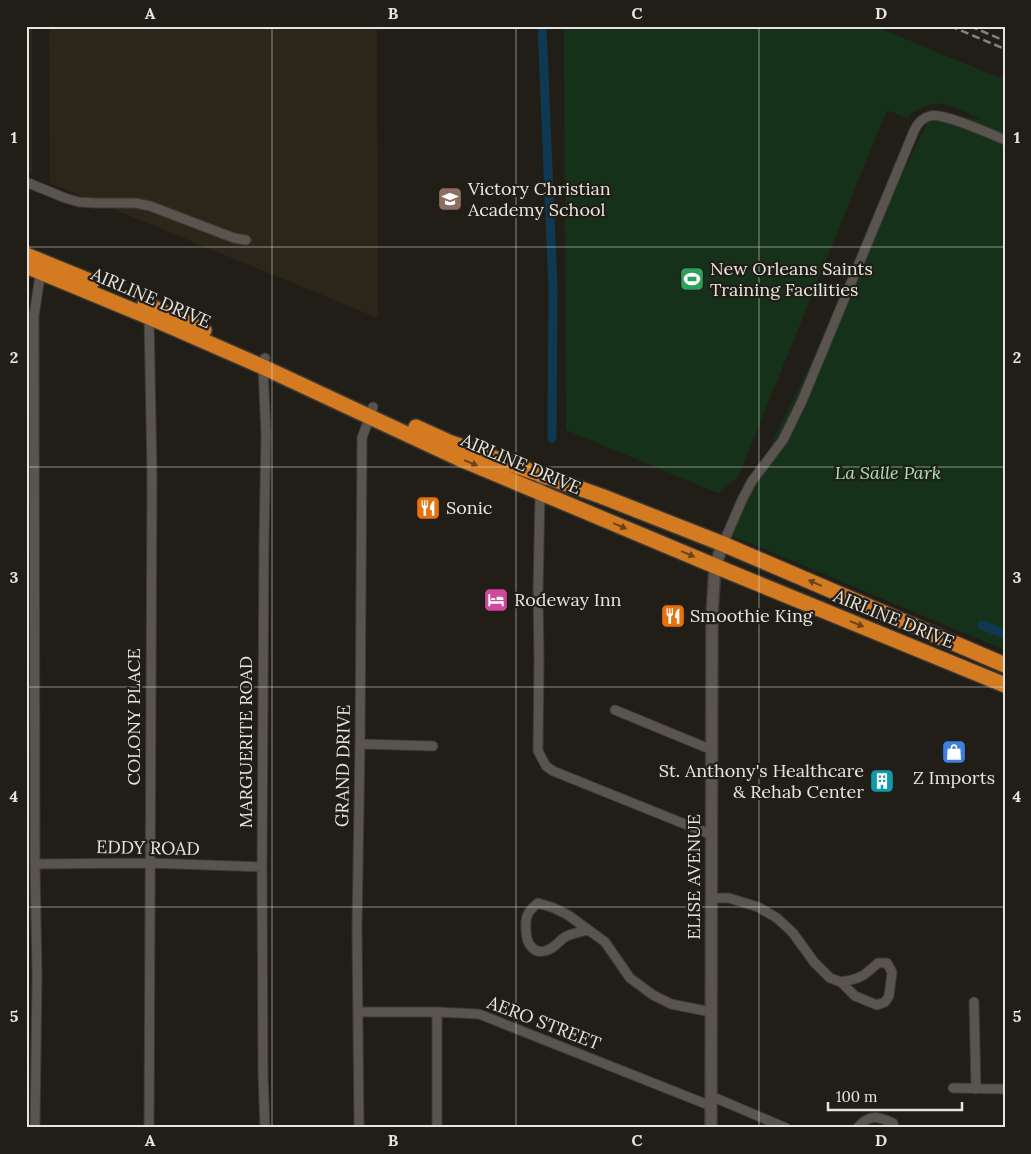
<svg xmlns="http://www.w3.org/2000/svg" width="1031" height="1154" font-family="Lora,serif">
  <rect width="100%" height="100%" fill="#211e18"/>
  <!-- built -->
  <path fill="#2c251a" d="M 26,26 L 32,26 L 32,175 L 26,173 Z
    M 49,26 L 377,26 L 378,318 L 50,183 Z
    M 26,279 L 29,280 L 26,1128 Z"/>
  <!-- green -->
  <path fill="#15311a" d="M 564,26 L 874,26 L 1005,80 L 1005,650 L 728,534 L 931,115 L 981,119 C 951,106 935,93 907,118 L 887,110 L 738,477 L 718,493 L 566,430 Z"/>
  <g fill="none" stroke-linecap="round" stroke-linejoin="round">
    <!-- canal -->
    <path stroke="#0f3952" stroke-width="9" d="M 542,26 L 553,288 L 552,438
      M 982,625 L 1005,634"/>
    <defs>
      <path id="minor" d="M 26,182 L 65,198 L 79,202 L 96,203 L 135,203 L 150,206 L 234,238 L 246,240
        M 542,474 L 540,493 L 538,593 L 539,659 L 538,751 L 546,766 L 553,771 L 712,835
        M 723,544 L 742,500 L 752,481 L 783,440 L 802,401 L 914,131 C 917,124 922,118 930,116 C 942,112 991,134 1005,140
        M 615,710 L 712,750
        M 360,744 L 433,746
        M 35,864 L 149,863 L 262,867
        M 711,898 L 729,898 L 758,907 L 777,918 L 793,933 L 814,962 L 830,978 L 841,982 L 855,996 L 877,1005 L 885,1002 L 889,996 L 892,972 L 887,963 L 878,963 C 864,976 860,979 841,982
        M 588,930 C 581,932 572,933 565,937 C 560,940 556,946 550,949 C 534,957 526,944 526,929 C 525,916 528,911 538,903 L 554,908 L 568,915 L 605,942 L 630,978 L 653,995 L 671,1004 L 711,1012
        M 974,1002 L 976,1089
        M 358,1012 L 437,1012 L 479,1014 L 711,1106
        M 953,1088 L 1005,1089
        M 711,1096 L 786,1128
        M 35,1128 L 37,976 L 35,864 L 34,316 L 41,269
        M 149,1128 L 152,473 L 149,317 L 150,314
        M 265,1128 L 263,1074 L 262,867 L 264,540 L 266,435 L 263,367 L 265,358
        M 359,1128 L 357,929 L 360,744 L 362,438 L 373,407
        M 437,1128 L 437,1012
        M 857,1128 C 869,1114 877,1116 893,1123 L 894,1128"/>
      <path id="tertiary" d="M 711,1128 L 712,614 L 715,566 L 723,544"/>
      <path id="trunk" d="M 26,255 L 92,282
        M 26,266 L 149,317 L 263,367 L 458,458 L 715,566 L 1005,685
        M 145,304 L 204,330
        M 416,427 L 449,442 L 601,496 L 723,544 L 1005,665"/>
    </defs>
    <!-- minor casing -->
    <use href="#minor" stroke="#3c3935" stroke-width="11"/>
    <!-- tertiary casing -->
    <use href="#tertiary" stroke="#3c3935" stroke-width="14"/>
    <!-- trunk casing -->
    <use href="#trunk" stroke="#3c3935" stroke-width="18"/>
    <!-- minor -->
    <use href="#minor" stroke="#59544d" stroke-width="9"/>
    <!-- tertiary -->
    <use href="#tertiary" stroke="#59544d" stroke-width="11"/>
    <!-- trunk -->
    <use href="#trunk" stroke="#d47a20" stroke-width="15"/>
    <!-- rail -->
    <path stroke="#84817c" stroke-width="2.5" stroke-dasharray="8 4" stroke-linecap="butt" d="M 950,26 L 1005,49
      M 970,26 L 1005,41"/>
  </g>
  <!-- one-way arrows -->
  <defs><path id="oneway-solid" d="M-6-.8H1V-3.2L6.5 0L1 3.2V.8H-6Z" transform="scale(1.25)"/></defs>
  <g fill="#69431b">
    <use href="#oneway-solid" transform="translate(471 463) rotate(23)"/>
    <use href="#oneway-solid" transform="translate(620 526) rotate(23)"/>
    <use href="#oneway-solid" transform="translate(688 554) rotate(23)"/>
    <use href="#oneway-solid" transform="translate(815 583) rotate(-157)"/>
    <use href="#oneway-solid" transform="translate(857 624) rotate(22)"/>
  </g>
  <!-- grid -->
  <path fill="none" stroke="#e8e5e1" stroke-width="1" stroke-opacity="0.55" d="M 272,26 L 272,1128M 516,26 L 516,1128M 759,26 L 759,1128M 26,247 L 1005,247M 26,467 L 1005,467M 26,687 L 1005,687M 26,907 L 1005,907"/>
  <!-- icons -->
  <defs>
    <symbol id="school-square" viewBox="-11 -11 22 22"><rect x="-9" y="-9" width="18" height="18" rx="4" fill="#8d6e63" stroke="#211e18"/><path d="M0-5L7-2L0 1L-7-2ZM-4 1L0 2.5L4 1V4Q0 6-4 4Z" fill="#fff"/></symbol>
    <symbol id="stadium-square" viewBox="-11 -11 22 22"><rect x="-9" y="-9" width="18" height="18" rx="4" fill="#2e9e5b" stroke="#211e18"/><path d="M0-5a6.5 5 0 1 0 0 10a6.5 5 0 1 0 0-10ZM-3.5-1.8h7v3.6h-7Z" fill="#fff"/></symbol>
    <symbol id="restaurant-square" viewBox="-11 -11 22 22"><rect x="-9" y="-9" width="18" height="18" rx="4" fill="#e8710a" stroke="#211e18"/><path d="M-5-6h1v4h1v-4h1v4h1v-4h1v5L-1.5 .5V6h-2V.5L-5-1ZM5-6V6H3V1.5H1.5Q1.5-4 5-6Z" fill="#fff"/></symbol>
    <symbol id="hotel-square" viewBox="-11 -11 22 22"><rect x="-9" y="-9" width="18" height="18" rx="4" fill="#d1479c" stroke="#211e18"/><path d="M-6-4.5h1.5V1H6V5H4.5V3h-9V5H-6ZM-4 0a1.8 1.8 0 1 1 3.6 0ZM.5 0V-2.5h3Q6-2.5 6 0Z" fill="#fff"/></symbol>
    <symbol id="shop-square" viewBox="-11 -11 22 22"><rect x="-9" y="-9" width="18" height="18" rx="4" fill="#3f7fe0" stroke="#211e18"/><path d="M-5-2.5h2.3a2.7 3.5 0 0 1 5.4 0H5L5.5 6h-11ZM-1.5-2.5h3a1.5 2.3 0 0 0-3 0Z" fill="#fff"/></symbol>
    <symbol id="building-square" viewBox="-11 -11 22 22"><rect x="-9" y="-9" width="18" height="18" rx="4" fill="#0f9aa8" stroke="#211e18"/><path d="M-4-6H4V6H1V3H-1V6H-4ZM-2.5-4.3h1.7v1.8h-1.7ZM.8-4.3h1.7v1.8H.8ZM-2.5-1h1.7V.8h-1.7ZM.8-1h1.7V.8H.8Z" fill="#fff"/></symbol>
  </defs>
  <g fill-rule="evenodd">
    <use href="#school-square" x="436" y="185" width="28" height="28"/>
    <use href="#stadium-square" x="678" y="265" width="28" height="28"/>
    <use href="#restaurant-square" x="414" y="494" width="28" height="28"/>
    <use href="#hotel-square" x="482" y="586" width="28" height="28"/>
    <use href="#restaurant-square" x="659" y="602" width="28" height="28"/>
    <use href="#shop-square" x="940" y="738" width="28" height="28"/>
    <use href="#building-square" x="868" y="767" width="28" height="28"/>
  </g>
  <g text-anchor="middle" stroke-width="4.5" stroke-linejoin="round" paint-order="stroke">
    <!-- poi labels -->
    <g font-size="18" fill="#e8e5e1" stroke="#211e18" text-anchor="start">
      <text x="468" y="195">Victory Christian<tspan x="468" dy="21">Academy School</tspan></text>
      <text x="710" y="275">New Orleans Saints<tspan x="710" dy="21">Training Facilities</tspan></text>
      <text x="446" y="514">Sonic</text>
      <text x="514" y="606">Rodeway Inn</text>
      <text x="690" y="622">Smoothie King</text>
      <text x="864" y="777" text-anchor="end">St. Anthony's Healthcare<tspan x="864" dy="21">&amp; Rehab Center</tspan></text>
      <text x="954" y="784" text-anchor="middle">Z Imports</text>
    </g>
    <!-- street labels -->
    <g font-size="18" fill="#e8e5e1" stroke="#211e18">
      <text transform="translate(151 298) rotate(23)" y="6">AIRLINE DRIVE</text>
      <text transform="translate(521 464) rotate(23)" y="6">AIRLINE DRIVE</text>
      <text transform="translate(894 619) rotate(22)" y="6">AIRLINE DRIVE</text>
      <text transform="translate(134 717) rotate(-90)" y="6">COLONY PLACE</text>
      <text transform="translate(246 742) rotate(-90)" y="6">MARGUERITE ROAD</text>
      <text transform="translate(343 766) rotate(-89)" y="6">GRAND DRIVE</text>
      <text transform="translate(148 848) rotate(1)" y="6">EDDY ROAD</text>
      <text transform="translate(694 877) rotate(-90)" y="6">ELISE AVENUE</text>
      <text transform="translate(544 1023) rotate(21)" y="6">AERO STREET</text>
    </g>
    <!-- park labels -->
    <g font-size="18" font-style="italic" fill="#a7e3b0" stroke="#211e18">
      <text x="888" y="479">La Salle Park</text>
    </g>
  </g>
  <!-- border -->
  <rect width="1031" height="1154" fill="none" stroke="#211e18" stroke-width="55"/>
  <!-- scale -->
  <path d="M828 1102v8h134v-8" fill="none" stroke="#e8e5e1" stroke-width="2.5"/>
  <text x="836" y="1102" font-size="15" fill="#e8e5e1" stroke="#211e18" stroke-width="4" paint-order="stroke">100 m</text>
  <rect x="28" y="28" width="976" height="1098" fill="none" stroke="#e8e5e1" stroke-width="2"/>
  <g font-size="16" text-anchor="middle" font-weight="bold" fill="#e8e5e1">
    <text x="150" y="19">A</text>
    <text x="393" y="19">B</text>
    <text x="637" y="19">C</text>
    <text x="881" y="19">D</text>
    <text x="14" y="143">1</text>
    <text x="1017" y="143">1</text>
    <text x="14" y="363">2</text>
    <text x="1017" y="363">2</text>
    <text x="14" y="583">3</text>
    <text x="1017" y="583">3</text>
    <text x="14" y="802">4</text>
    <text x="1017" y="802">4</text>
    <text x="14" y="1022">5</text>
    <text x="1017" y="1022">5</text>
    <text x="150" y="1146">A</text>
    <text x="393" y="1146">B</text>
    <text x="637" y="1146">C</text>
    <text x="881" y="1146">D</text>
  </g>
</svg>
